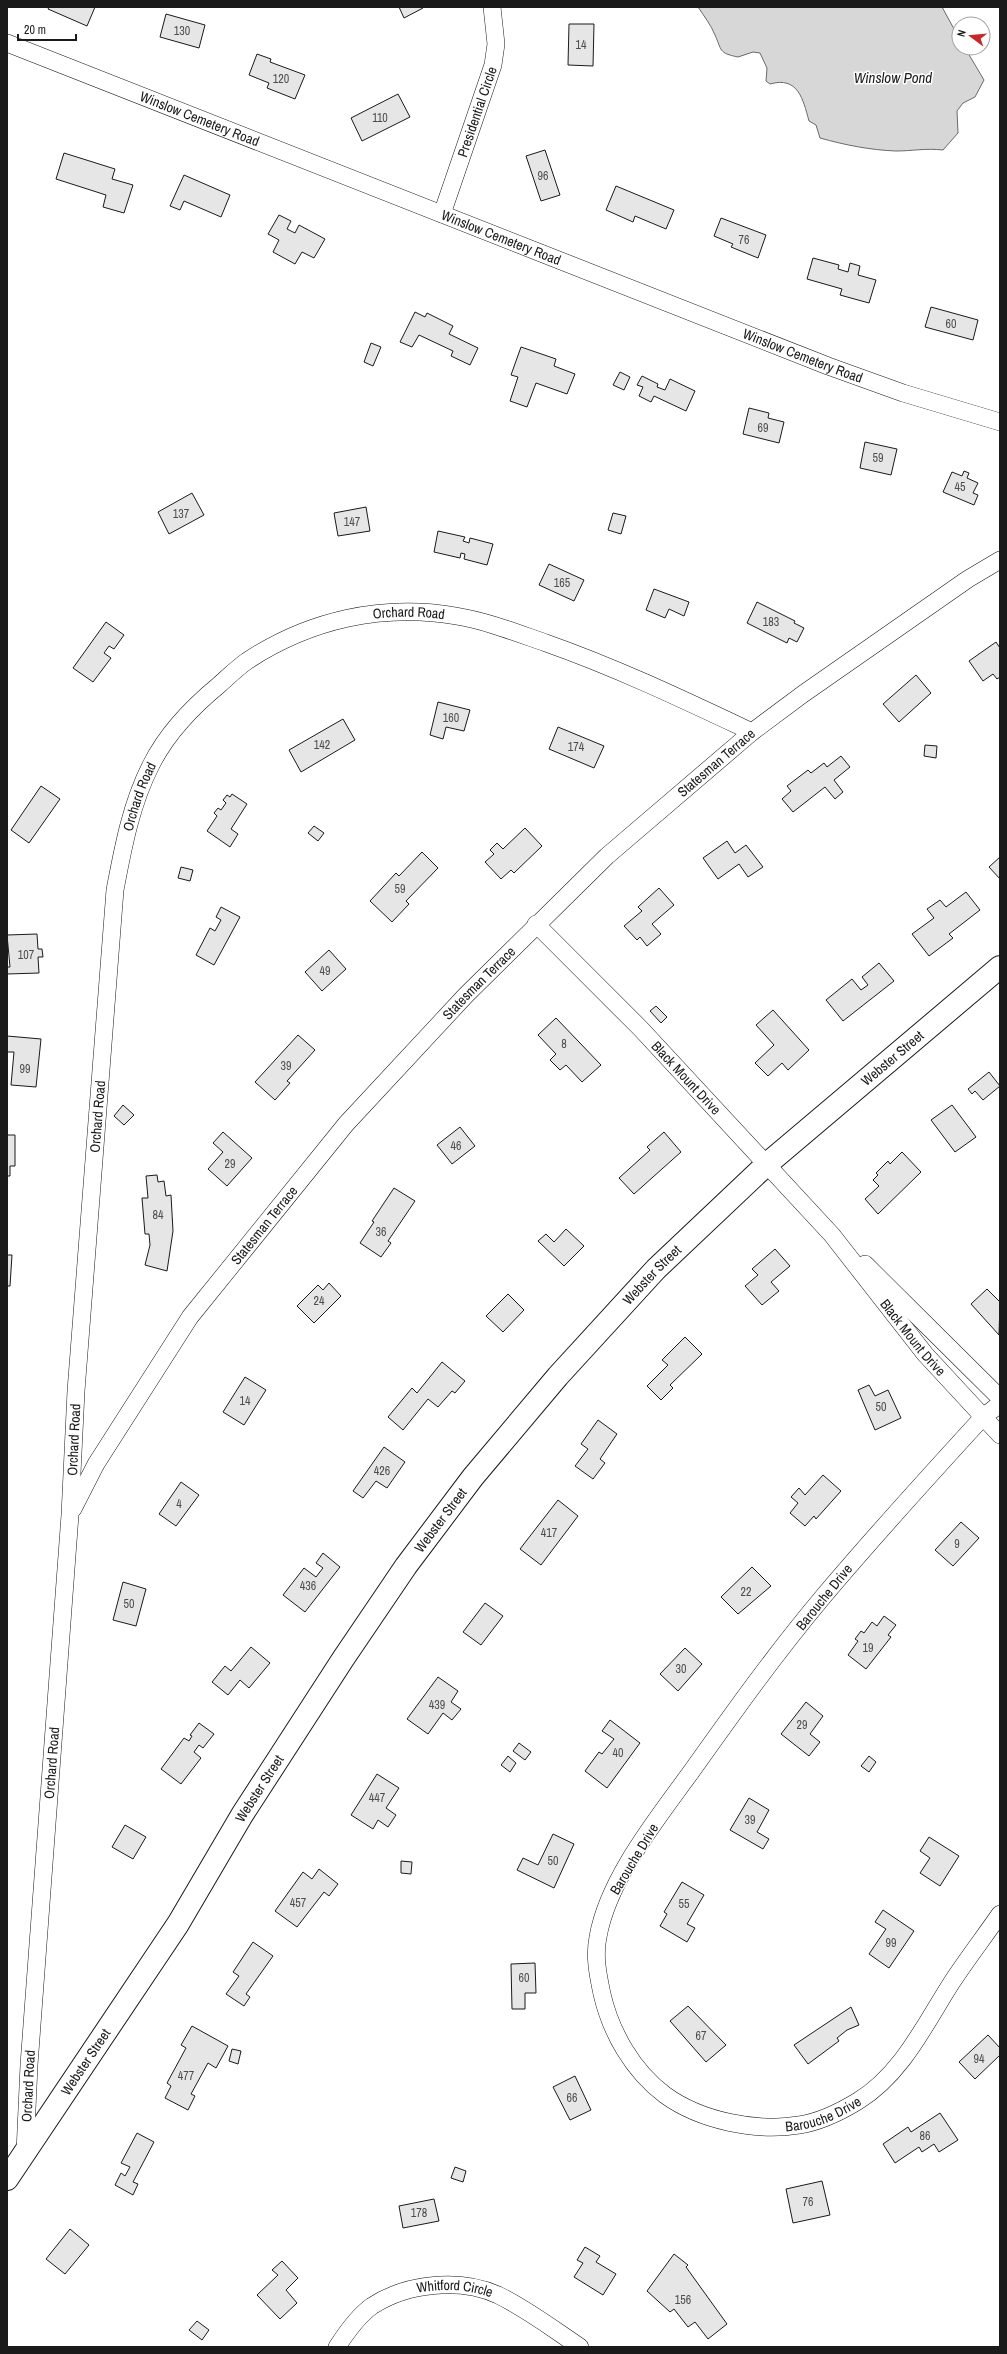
<svg xmlns="http://www.w3.org/2000/svg" width="1007" height="2354" font-family="'Archivo Narrow',sans-serif">
  <rect width="100%" height="100%" fill="#fff"/>
  <!-- water -->
  <path fill="#d7d7d7" stroke="#6a6a6a" d="M 698,7 L 942,7 L 959,38 L 959,48 L 965,48 L 984,80 L 975,97 L 963,103 L 957,111 L 958,133 L 943,150 C 926,148 912,151 896,151 C 870,150 845,145 820,138 L 816,125 L 809,121 C 803,99 798,76 770,84 L 766,81 L 767,68 L 760,53 L 753,52 L 738,57 C 718,53 722,50 715,35 C 711,25 704,16 698,7 Z"/>
  <!-- building -->
  <path fill="#e6e6e6" stroke="#1a1a1a" d="M 49,7 L 95,7 L 87,26 L 48,9 Z
    M 399,7 L 422,7 L 423,8 L 404,18 Z
    M 166,14 L 205,25 L 199,48 L 160,37 Z
    M 569,24 L 594,24 L 593,66 L 568,65 Z
    M 257,54 L 271,59 L 270,62 L 305,75 L 295,99 L 267,88 L 269,83 L 249,75 Z
    M 398,94 L 410,117 L 362,141 L 351,118 Z
    M 545,150 L 560,195 L 541,201 L 526,156 Z
    M 64,153 L 115,169 L 112,179 L 133,185 L 124,213 L 103,207 L 106,195 L 56,179 Z
    M 184,175 L 230,195 L 221,217 L 184,201 L 180,210 L 170,206 Z
    M 616,186 L 674,210 L 666,229 L 635,216 L 633,222 L 606,210 Z
    M 279,215 L 291,221 L 287,229 L 295,233 L 299,225 L 325,239 L 314,258 L 302,252 L 295,264 L 273,252 L 279,240 L 268,234 Z
    M 721,218 L 766,235 L 758,258 L 731,247 L 733,244 L 714,236 Z
    M 813,258 L 839,265 L 838,269 L 848,272 L 850,263 L 860,266 L 858,275 L 876,280 L 869,303 L 840,295 L 842,289 L 807,279 Z
    M 931,307 L 978,320 L 973,340 L 925,327 Z
    M 415,312 L 425,317 L 427,313 L 453,326 L 449,334 L 478,348 L 470,365 L 451,356 L 453,351 L 419,335 L 412,347 L 400,342 Z
    M 371,343 L 381,347 L 373,366 L 364,362 Z
    M 521,347 L 556,359 L 554,366 L 575,374 L 567,394 L 536,383 L 527,407 L 510,401 L 518,377 L 511,375 Z
    M 620,372 L 630,377 L 624,390 L 613,385 Z
    M 642,376 L 658,384 L 657,387 L 665,390 L 670,379 L 695,391 L 686,411 L 654,396 L 651,402 L 639,396 L 643,387 L 637,385 Z
    M 749,408 L 769,413 L 768,418 L 784,422 L 779,443 L 743,434 Z
    M 865,442 L 897,449 L 891,475 L 860,468 Z
    M 964,471 L 969,473 L 967,478 L 978,483 L 973,493 L 978,495 L 974,505 L 943,492 L 952,472 L 962,476 Z
    M 192,493 L 204,515 L 169,534 L 158,512 Z
    M 366,507 L 370,531 L 338,536 L 334,513 Z
    M 613,513 L 626,516 L 621,534 L 608,530 Z
    M 438,531 L 465,537 L 463,541 L 469,543 L 470,538 L 493,544 L 487,565 L 464,559 L 465,554 L 461,553 L 460,558 L 434,552 Z
    M 549,564 L 584,580 L 574,601 L 539,585 Z
    M 654,589 L 689,602 L 684,616 L 669,609 L 665,618 L 646,610 Z
    M 757,602 L 795,621 L 794,623 L 804,628 L 797,642 L 789,638 L 787,643 L 747,623 Z
    M 106,622 L 124,635 L 114,649 L 109,646 L 104,653 L 111,658 L 93,682 L 73,668 Z
    M 996,642 L 1000,648 L 1000,677 L 997,679 L 993,674 L 983,681 L 969,661 Z
    M 916,675 L 931,693 L 899,722 L 883,704 Z
    M 438,702 L 470,710 L 464,731 L 446,727 L 443,739 L 430,735 Z
    M 343,719 L 355,740 L 301,772 L 289,750 Z
    M 558,727 L 604,746 L 594,768 L 549,749 Z
    M 925,745 L 937,746 L 936,758 L 924,756 Z
    M 841,756 L 850,767 L 834,780 L 843,792 L 835,799 L 825,787 L 793,812 L 782,799 L 791,791 L 787,786 L 808,770 L 811,773 L 824,763 L 827,767 Z
    M 41,786 L 60,799 L 29,843 L 11,830 Z
    M 232,794 L 247,804 L 231,829 L 238,834 L 230,847 L 207,831 L 217,816 L 214,813 L 218,808 L 221,810 L 226,803 L 223,800 L 227,795 L 230,797 Z
    M 314,826 L 324,833 L 318,841 L 308,833 Z
    M 525,828 L 542,846 L 514,873 L 511,870 L 501,879 L 485,862 L 494,854 L 490,850 L 497,843 L 503,849 Z
    M 727,841 L 735,853 L 746,845 L 763,867 L 748,877 L 739,864 L 718,879 L 703,858 Z
    M 422,852 L 438,868 L 406,901 L 409,904 L 392,922 L 370,901 L 396,873 L 399,876 Z
    M 1000,857 L 1000,879 L 989,867 Z
    M 181,867 L 193,870 L 190,881 L 178,878 Z
    M 659,888 L 674,905 L 652,924 L 661,934 L 647,946 L 640,937 L 637,940 L 624,926 L 642,911 L 638,907 Z
    M 966,892 L 980,910 L 949,934 L 953,938 L 929,956 L 912,934 L 934,918 L 927,909 L 940,900 L 946,907 Z
    M 221,907 L 240,917 L 214,965 L 196,955 L 210,928 L 215,931 L 221,920 L 216,917 Z
    M 37,934 L 38,949 L 42,949 L 43,957 L 38,957 L 39,973 L 7,974 L 7,967 L 10,967 L 7,935 Z
    M 329,950 L 346,969 L 322,991 L 305,972 Z
    M 879,963 L 894,981 L 843,1021 L 826,1000 L 852,979 L 861,990 L 868,985 L 862,977 Z
    M 656,1006 L 667,1017 L 661,1023 L 650,1011 Z
    M 773,1010 L 809,1050 L 788,1070 L 782,1063 L 768,1076 L 755,1063 L 774,1045 L 756,1025 Z
    M 556,1018 L 601,1065 L 582,1082 L 566,1065 L 560,1070 L 550,1060 L 556,1054 L 538,1035 Z
    M 298,1035 L 315,1050 L 287,1081 L 290,1083 L 275,1100 L 255,1082 Z
    M 7,1036 L 41,1039 L 36,1087 L 11,1085 L 14,1052 L 7,1052 Z
    M 989,1072 L 1000,1086 L 983,1100 L 975,1091 L 972,1094 L 968,1089 Z
    M 123,1105 L 134,1115 L 124,1125 L 114,1116 Z
    M 952,1105 L 976,1137 L 955,1152 L 931,1120 Z
    M 460,1127 L 475,1146 L 452,1164 L 437,1145 Z
    M 223,1132 L 252,1158 L 227,1186 L 208,1169 L 223,1152 L 213,1143 Z
    M 664,1132 L 681,1152 L 634,1194 L 619,1178 L 650,1150 L 647,1147 Z
    M 7,1135 L 15,1135 L 15,1166 L 10,1166 L 10,1176 L 7,1176 Z
    M 902,1152 L 921,1172 L 878,1214 L 865,1199 L 879,1186 L 873,1180 L 878,1175 L 876,1173 L 888,1161 L 890,1164 Z
    M 157,1175 L 158,1182 L 164,1181 L 166,1196 L 171,1195 L 173,1231 L 167,1271 L 145,1265 L 150,1245 L 149,1234 L 145,1234 L 142,1198 L 148,1198 L 146,1176 Z
    M 394,1188 L 415,1201 L 388,1241 L 391,1243 L 381,1257 L 360,1243 L 374,1222 L 372,1221 Z
    M 566,1229 L 584,1246 L 564,1266 L 538,1241 L 546,1234 L 554,1242 Z
    M 775,1249 L 790,1266 L 771,1282 L 779,1291 L 762,1305 L 745,1286 L 758,1275 L 752,1269 Z
    M 7,1255 L 12,1255 L 10,1286 L 7,1286 Z
    M 329,1283 L 341,1296 L 314,1323 L 297,1306 L 318,1285 L 323,1290 Z
    M 987,1289 L 1000,1302 L 999,1335 L 971,1304 Z
    M 508,1294 L 524,1310 L 503,1332 L 486,1316 Z
    M 685,1337 L 702,1354 L 670,1385 L 673,1388 L 661,1400 L 647,1386 L 668,1365 L 662,1360 Z
    M 442,1362 L 465,1381 L 455,1393 L 452,1391 L 438,1407 L 428,1399 L 403,1430 L 388,1417 L 412,1388 L 417,1393 Z
    M 245,1377 L 266,1390 L 244,1425 L 223,1412 Z
    M 869,1385 L 875,1396 L 888,1390 L 901,1418 L 875,1430 L 858,1390 Z
    M 598,1420 L 617,1434 L 600,1459 L 605,1463 L 593,1479 L 575,1466 L 588,1449 L 581,1444 Z
    M 384,1447 L 405,1462 L 387,1488 L 376,1481 L 363,1498 L 353,1491 Z
    M 823,1475 L 841,1491 L 816,1519 L 814,1516 L 805,1526 L 790,1513 L 798,1503 L 791,1497 L 799,1488 L 805,1495 Z
    M 181,1482 L 199,1495 L 176,1526 L 159,1514 Z
    M 558,1500 L 578,1516 L 541,1565 L 520,1549 Z
    M 961,1522 L 979,1538 L 953,1566 L 935,1550 Z
    M 323,1553 L 340,1567 L 305,1612 L 283,1595 L 304,1568 L 316,1577 L 323,1568 L 316,1563 Z
    M 752,1567 L 771,1586 L 738,1614 L 721,1597 Z
    M 123,1582 L 146,1589 L 136,1626 L 113,1620 Z
    M 485,1603 L 503,1616 L 481,1645 L 463,1632 Z
    M 884,1616 L 896,1625 L 888,1635 L 891,1637 L 866,1669 L 848,1655 L 858,1641 L 855,1639 L 861,1631 L 864,1633 L 872,1622 L 877,1626 Z
    M 251,1647 L 270,1663 L 249,1688 L 240,1680 L 228,1695 L 212,1682 L 225,1666 L 231,1671 Z
    M 685,1648 L 702,1664 L 678,1691 L 660,1674 Z
    M 438,1677 L 458,1691 L 451,1702 L 461,1709 L 452,1720 L 443,1713 L 428,1734 L 407,1719 Z
    M 806,1702 L 823,1716 L 810,1734 L 820,1742 L 809,1756 L 781,1734 Z
    M 610,1720 L 640,1743 L 607,1788 L 585,1771 L 599,1752 L 602,1754 L 614,1739 L 602,1731 Z
    M 199,1723 L 214,1734 L 203,1748 L 199,1745 L 194,1752 L 201,1758 L 181,1784 L 161,1769 L 184,1738 L 189,1741 L 192,1736 L 190,1735 Z
    M 519,1743 L 531,1752 L 525,1760 L 513,1751 Z
    M 508,1756 L 516,1763 L 510,1772 L 501,1765 Z
    M 869,1756 L 876,1762 L 869,1772 L 861,1766 Z
    M 377,1774 L 399,1788 L 386,1808 L 396,1815 L 388,1827 L 378,1820 L 373,1829 L 351,1815 Z
    M 749,1798 L 769,1810 L 757,1832 L 769,1839 L 763,1849 L 730,1830 Z
    M 125,1825 L 146,1837 L 133,1859 L 112,1847 Z
    M 553,1834 L 574,1844 L 554,1888 L 517,1870 L 523,1858 L 538,1865 Z
    M 929,1837 L 959,1856 L 940,1886 L 920,1873 L 930,1858 L 920,1851 Z
    M 401,1861 L 412,1862 L 411,1874 L 401,1873 Z
    M 319,1869 L 338,1884 L 329,1896 L 324,1892 L 297,1927 L 275,1911 L 303,1872 L 312,1879 Z
    M 682,1882 L 704,1895 L 687,1924 L 695,1928 L 687,1942 L 660,1926 L 667,1914 L 664,1912 Z
    M 883,1910 L 914,1931 L 889,1968 L 869,1954 L 886,1929 L 875,1922 Z
    M 253,1942 L 273,1956 L 246,1994 L 250,1997 L 244,2006 L 226,1994 L 239,1976 L 233,1972 Z
    M 535,1963 L 536,1993 L 525,1993 L 525,2009 L 512,2009 L 511,1964 Z
    M 688,2006 L 726,2045 L 706,2062 L 670,2021 Z
    M 851,2007 L 859,2025 L 847,2030 L 837,2038 L 839,2041 L 808,2064 L 794,2045 Z
    M 192,2026 L 228,2046 L 216,2068 L 208,2063 L 191,2094 L 195,2096 L 188,2110 L 165,2098 L 171,2086 L 167,2083 L 186,2048 L 181,2045 Z
    M 988,2035 L 1000,2048 L 1000,2055 L 975,2079 L 959,2062 Z
    M 232,2049 L 241,2051 L 238,2064 L 229,2061 Z
    M 575,2076 L 591,2110 L 570,2120 L 553,2087 Z
    M 940,2113 L 958,2140 L 939,2152 L 934,2144 L 922,2152 L 919,2147 L 895,2163 L 883,2144 L 908,2127 L 911,2132 Z
    M 137,2133 L 154,2142 L 133,2182 L 138,2184 L 133,2195 L 115,2185 L 121,2173 L 125,2176 L 130,2167 L 121,2163 Z
    M 455,2167 L 466,2171 L 463,2182 L 451,2178 Z
    M 822,2181 L 830,2215 L 793,2223 L 786,2189 Z
    M 434,2199 L 439,2221 L 403,2228 L 399,2206 Z
    M 70,2229 L 89,2245 L 65,2274 L 46,2259 Z
    M 585,2247 L 600,2256 L 596,2262 L 616,2274 L 603,2295 L 574,2277 L 583,2263 L 577,2260 Z
    M 674,2254 L 688,2265 L 686,2267 L 727,2324 L 708,2339 L 695,2322 L 688,2327 L 674,2309 L 670,2312 L 647,2291 Z
    M 282,2261 L 298,2278 L 286,2290 L 297,2303 L 280,2319 L 257,2295 L 278,2275 L 272,2270 Z
    M 197,2321 L 209,2330 L 202,2340 L 189,2330 Z"/>
  <g fill="none" stroke-linecap="round" stroke-linejoin="round">
    <defs>
      <g id="street">
        <path id="s1" d="M 7,43 L 828,366 L 903,393 L 1000,422"/>
        <path id="s2" d="M 442,214 L 493,65 L 496,44 L 492,7"/>
        <path id="s3" d="M 536,924 L 641,1029 L 832,1235 L 925,1354 L 1000,1435"/>
        <path d="M 865,1264 L 1000,1398"/>
        <path id="s4" d="M 1000,1404 L 983,1417 C 928,1477 874,1536 822,1598 C 775,1654 733,1713 691,1772 C 657,1819 608,1879 598,1937 C 594,1956 598,1975 602,1994 C 611,2033 633,2071 665,2095 C 701,2121 756,2132 799,2125 C 820,2122 840,2112 858,2101 C 902,2074 925,2024 952,1982 C 967,1959 984,1937 1000,1914"/>
        <path id="s5" d="M 73,1509 L 96,1464 L 190,1317 L 346,1124 L 466,995 L 607,856 L 752,732 L 803,694 L 968,579 L 1000,560"/>
        <path id="s6" d="M 25,2152 L 29,2065 L 70,1515 L 76,1391 L 115,890 C 123,848 131,804 151,765 C 167,733 191,708 219,685 C 228,677 237,668 247,661 C 309,620 383,603 456,616 C 487,621 517,633 546,643 C 617,668 684,700 752,732"/>
        <path id="s7" d="M 337,2347 C 346,2333 358,2316 372,2306 C 407,2283 460,2278 498,2295 C 527,2309 553,2329 580,2347"/>
      </g>
      <g id="secondary">
        <path id="s8" d="M 7,2179 L 178,1924 L 242,1815 L 343,1659 L 406,1566 L 473,1477 L 558,1376 L 656,1269 L 767,1164 L 1000,967"/>
      </g>
    </defs>
    <!-- street casing -->
    <use href="#street" stroke="#1a1a1a" stroke-width="18"/>
    <!-- secondary casing -->
    <use href="#secondary" stroke="#1a1a1a" stroke-width="24"/>
    <!-- street -->
    <use href="#street" stroke="#fff" stroke-width="17"/>
    <!-- secondary -->
    <use href="#secondary" stroke="#fff" stroke-width="22"/>
  </g>
  <g text-anchor="middle" stroke-width="3" stroke-linejoin="round" paint-order="stroke">
    <!-- number labels -->
    <g font-size="12" fill="#4d4d4d">
      <text x="182" y="35">130</text>
      <text x="581" y="49">14</text>
      <text x="281" y="83">120</text>
      <text x="380" y="122">110</text>
      <text x="543" y="180">96</text>
      <text x="744" y="244">76</text>
      <text x="951" y="328">60</text>
      <text x="763" y="432">69</text>
      <text x="878" y="462">59</text>
      <text x="960" y="491">45</text>
      <text x="181" y="518">137</text>
      <text x="352" y="526">147</text>
      <text x="562" y="587">165</text>
      <text x="771" y="626">183</text>
      <text x="451" y="722">160</text>
      <text x="322" y="749">142</text>
      <text x="576" y="751">174</text>
      <text x="400" y="893">59</text>
      <text x="26" y="959">107</text>
      <text x="325" y="975">49</text>
      <text x="564" y="1048">8</text>
      <text x="286" y="1070">39</text>
      <text x="25" y="1073">99</text>
      <text x="456" y="1150">46</text>
      <text x="230" y="1168">29</text>
      <text x="158" y="1219">84</text>
      <text x="381" y="1236">36</text>
      <text x="319" y="1305">24</text>
      <text x="245" y="1405">14</text>
      <text x="881" y="1411">50</text>
      <text x="382" y="1475">426</text>
      <text x="179" y="1508">4</text>
      <text x="549" y="1537">417</text>
      <text x="957" y="1548">9</text>
      <text x="308" y="1590">436</text>
      <text x="746" y="1596">22</text>
      <text x="129" y="1608">50</text>
      <text x="868" y="1652">19</text>
      <text x="681" y="1673">30</text>
      <text x="437" y="1709">439</text>
      <text x="802" y="1729">29</text>
      <text x="618" y="1757">40</text>
      <text x="377" y="1802">447</text>
      <text x="750" y="1824">39</text>
      <text x="553" y="1865">50</text>
      <text x="298" y="1907">457</text>
      <text x="684" y="1908">55</text>
      <text x="891" y="1947">99</text>
      <text x="524" y="1982">60</text>
      <text x="701" y="2040">67</text>
      <text x="979" y="2063">94</text>
      <text x="186" y="2080">477</text>
      <text x="572" y="2102">66</text>
      <text x="925" y="2140">86</text>
      <text x="808" y="2206">76</text>
      <text x="419" y="2217">178</text>
      <text x="683" y="2304">156</text>
    </g>
    <!-- street labels -->
    <g font-size="14" fill="#1a1a1a" stroke="#fff">
      <text dy="5" stroke="none"><textPath href="#s2" startOffset="108">Presidential Circle</textPath></text>
      <text dy="5" stroke="none"><textPath href="#s1" startOffset="207">Winslow Cemetery Road</textPath></text>
      <text dy="5" stroke="none"><textPath href="#s1" startOffset="531">Winslow Cemetery Road</textPath></text>
      <text dy="5" stroke="none"><textPath href="#s1" startOffset="855">Winslow Cemetery Road</textPath></text>
      <text dy="5" stroke="none"><textPath href="#s6" startOffset="1710">Orchard Road</textPath></text>
      <text dy="5" stroke="none"><textPath href="#s5" startOffset="991">Statesman Terrace</textPath></text>
      <text dy="5" stroke="none"><textPath href="#s6" startOffset="1362">Orchard Road</textPath></text>
      <text dy="5" stroke="none"><textPath href="#s5" startOffset="667">Statesman Terrace</textPath></text>
      <text dy="5" stroke="none"><textPath href="#s8" startOffset="1437">Webster Street</textPath></text>
      <text dy="5" stroke="none"><textPath href="#s3" startOffset="215">Black Mount Drive</textPath></text>
      <text dy="5" stroke="none"><textPath href="#s6" startOffset="1038">Orchard Road</textPath></text>
      <text dy="5" stroke="none"><textPath href="#s5" startOffset="343">Statesman Terrace</textPath></text>
      <text dy="5" stroke="none"><textPath href="#s8" startOffset="1113">Webster Street</textPath></text>
      <text dy="5" stroke="none"><textPath href="#s3" startOffset="560">Black Mount Drive</textPath></text>
      <text dy="5" stroke="none"><textPath href="#s6" startOffset="714">Orchard Road</textPath></text>
      <text dy="5" stroke="none"><textPath href="#s8" startOffset="789">Webster Street</textPath></text>
      <text transform="translate(824 1597) rotate(-51)" y="5">Barouche Drive</text>
      <text dy="5" stroke="none"><textPath href="#s6" startOffset="390">Orchard Road</textPath></text>
      <text dy="5" stroke="none"><textPath href="#s8" startOffset="465">Webster Street</textPath></text>
      <text transform="translate(634 1859) rotate(-59)" y="5">Barouche Drive</text>
      <text dy="5" stroke="none"><textPath href="#s8" startOffset="141">Webster Street</textPath></text>
      <text dy="5" stroke="none"><textPath href="#s6" startOffset="66">Orchard Road</textPath></text>
      <text dy="5" stroke="none"><textPath href="#s4" startOffset="1018">Barouche Drive</textPath></text>
      <text dy="5" stroke="none"><textPath href="#s7" startOffset="141">Whitford Circle</textPath></text>
    </g>
    <!-- water labels -->
    <g font-size="15" font-style="italic" fill="#1a1a1a" stroke="#fff">
      <text x="893" y="83">Winslow Pond</text>
    </g>
  </g>
  <!-- border -->
  <rect width="1007" height="2354" fill="none" stroke="#1a1a1a" stroke-width="16"/>
  <!-- north arrow -->
  <g transform="translate(971 36) rotate(286)"><circle r="19" fill="#ffffff" stroke="#a3a3a3"/>
  <path d="M0-3L7 15L0 10L-7 15Z" fill="#c62828"/>
  <text y="-6" font-size="11" font-weight="bold" text-anchor="middle" fill="#1a1a1a">N</text>
  </g>
  <!-- scale -->
  <path d="M18 34v6h58v-6" fill="none" stroke="#1a1a1a" stroke-width="2"/>
  <text x="24" y="34" font-size="12" fill="#1a1a1a" stroke="#ffffff" stroke-width="3" paint-order="stroke">20 m</text>
</svg>
